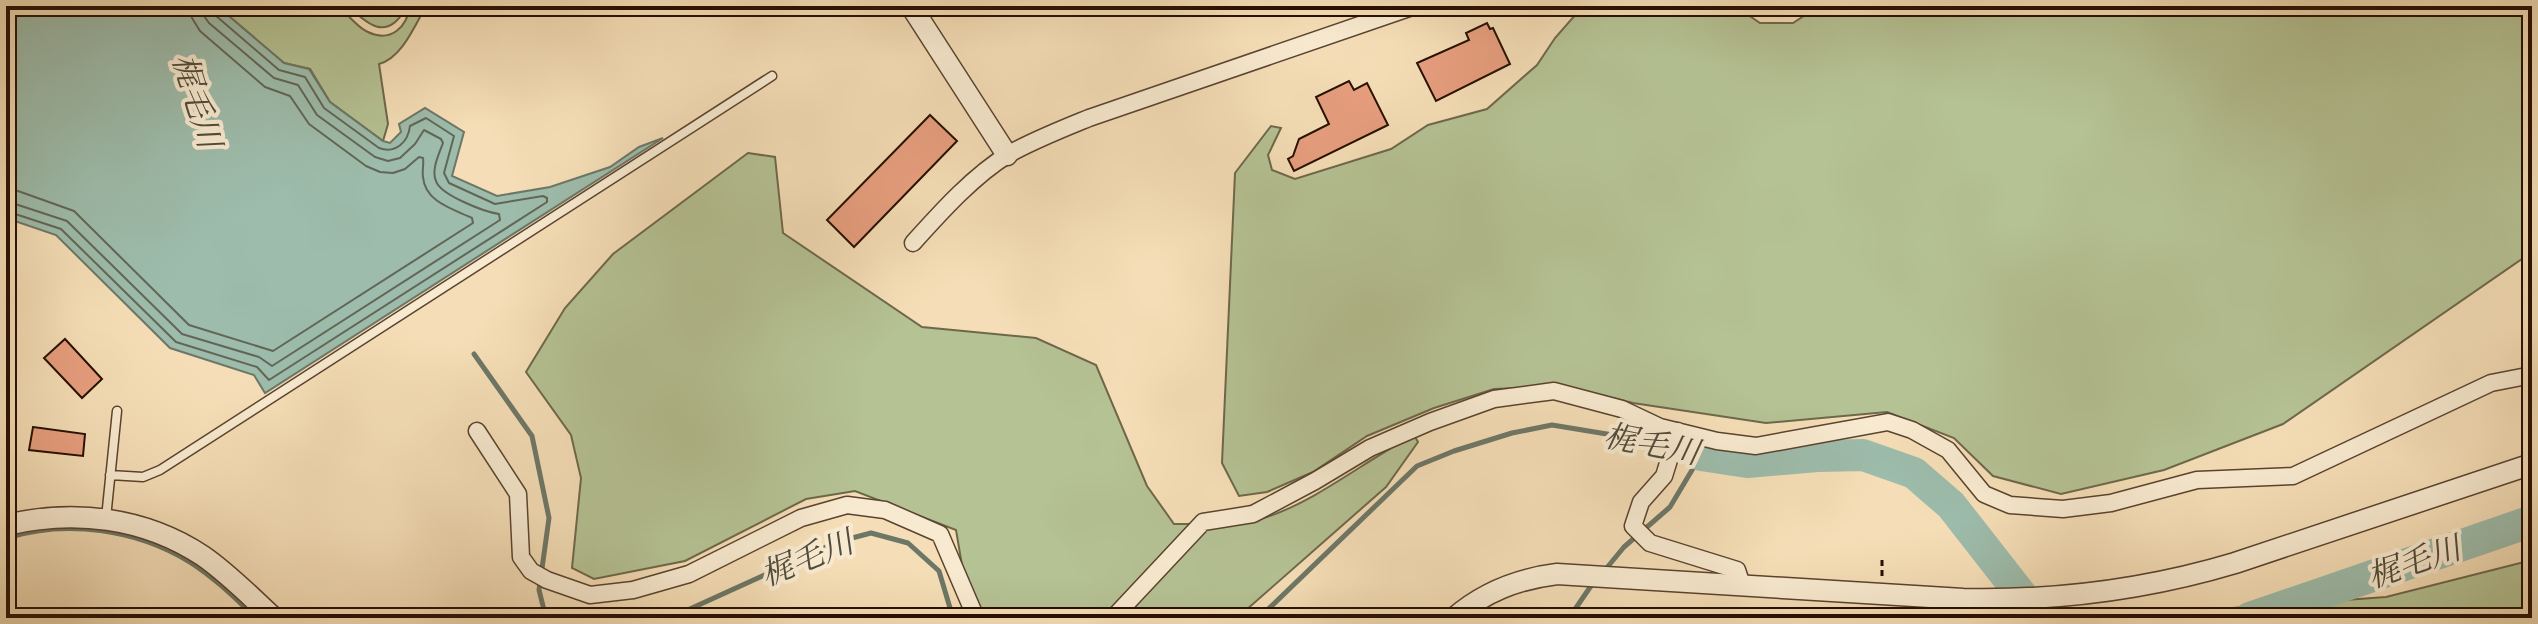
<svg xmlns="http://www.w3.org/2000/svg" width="2538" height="624" font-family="'IM FELL DW Pica','Noto Serif JP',serif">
  <rect width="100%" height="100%" fill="#f5deb7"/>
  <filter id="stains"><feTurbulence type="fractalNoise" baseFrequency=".0025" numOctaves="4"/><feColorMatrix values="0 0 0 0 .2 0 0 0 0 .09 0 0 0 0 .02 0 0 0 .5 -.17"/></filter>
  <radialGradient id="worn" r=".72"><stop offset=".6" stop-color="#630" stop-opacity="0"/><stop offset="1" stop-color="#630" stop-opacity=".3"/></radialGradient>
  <!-- green -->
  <path fill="#b5c294" stroke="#6e684b" stroke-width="2" d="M 217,6 L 339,6 C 347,14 358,28 368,32 C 391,43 407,27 410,6 L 426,6 C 415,25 402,58 379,64 L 388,124 L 383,141 L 330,102 L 310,69 L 284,63 Z
    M 348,6 L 403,6 L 404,11 C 386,41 367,24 348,6 Z
    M 1583,6 L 1735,6 L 1760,23 L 1793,23 L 1819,6 L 2532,6 L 2532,252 L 2283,424 L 2164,470 L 2061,494 L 1993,476 L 1954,438 L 1887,412 L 1766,423 L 1633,403 L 1565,386 L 1494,389 L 1434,408 L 1367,436 L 1313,472 L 1267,492 L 1239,496 L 1222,463 L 1235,173 L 1271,126 L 1281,128 L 1268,155 L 1272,170 L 1295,179 L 1391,149 L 1428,125 L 1487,109 L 1537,65 L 1555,38 Z
    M 748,153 L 775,157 L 783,233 L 922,327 L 1036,338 L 1096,365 L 1147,486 L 1174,524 C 1204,524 1239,526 1267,517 C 1318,500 1366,460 1414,435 L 1418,442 L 1386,487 L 1237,618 L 971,618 L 956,530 L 855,491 L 806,499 L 685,561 L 594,579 L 572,568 L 581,478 L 571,435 L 526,372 L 565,308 L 613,254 Z
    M 2532,560 L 2532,618 L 2093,618 L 2386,597 Z"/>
  <!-- water -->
  <path fill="#9dbcab" stroke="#6d7767" stroke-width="2" d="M 6,6 L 217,6 L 284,63 L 309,69 L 330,102 L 383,141 L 390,143 L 401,132 L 399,124 L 425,108 L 464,132 L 452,176 L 497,196 L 550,187 L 610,167 L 639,147 L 663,138 L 265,393 L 254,375 L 170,348 L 56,235 L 6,218 Z"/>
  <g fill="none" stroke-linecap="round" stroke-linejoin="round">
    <!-- shore -->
    <path stroke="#626656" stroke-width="2" d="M 6,189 L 18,191 L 74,211 L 189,325 L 273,351 L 473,223 L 472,218 C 453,209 425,202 423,177 C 422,170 424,164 423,158 L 419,157 L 405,169 L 393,173 L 380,172 L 366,166 L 309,124 L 290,96 L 265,87 L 200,31 L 192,18 L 190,6
      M 6,201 L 67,221 L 182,334 L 259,357 L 272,366 L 500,220 L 499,214 C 485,212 440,195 436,181 C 431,170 439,154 443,143 L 441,139 L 424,130 L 415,144 L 400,158 L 388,161 L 375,157 L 317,115 L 298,85 L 274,78 L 209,23 L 204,16 L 202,6
      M 6,211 L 61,229 L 176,342 L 257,367 L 269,380 L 547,202 L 547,198 L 543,196 L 495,204 L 449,183 L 444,173 L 454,136 L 426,118 L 410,126 C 408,142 396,154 379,148 L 324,108 L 305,77 L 279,70 L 215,15 L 212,6"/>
    <!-- stream -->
    <path stroke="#6d7767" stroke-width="5" d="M 474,354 L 532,436 L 549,518 L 539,590 L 546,618
      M 6,538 C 67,519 136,529 190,562 C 215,578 235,598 256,618
      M 670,618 L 837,542 L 871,533 L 908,543 L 939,571 L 953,618
      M 1259,618 L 1417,466 L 1454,451 L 1512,433 L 1552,425 L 1619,436 L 1701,455 L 1670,507 L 1624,547 L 1605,570
      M 1569,618 L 1593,583"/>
    <!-- river -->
    <path stroke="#9dbcab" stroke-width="32" d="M 1701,455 L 1747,462 L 1817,456 L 1863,455 L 1914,473 L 1951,505 L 2037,615 L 2044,618
      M 2250,618 L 2532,521"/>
  </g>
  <!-- building -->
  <path fill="#e89f7f" stroke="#260f02" stroke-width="2" d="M 1487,23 L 1490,29 L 1493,28 L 1510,64 L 1436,101 L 1417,63 L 1469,40 L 1466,33 Z
    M 1349,81 L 1354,90 L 1367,83 L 1388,125 L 1294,171 L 1288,159 L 1293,156 L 1299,139 L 1329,124 L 1316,97 Z
    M 930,115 L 957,141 L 854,247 L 827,220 Z
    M 65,339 L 102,379 L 82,398 L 44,358 Z
    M 33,427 L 85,434 L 83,456 L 29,450 Z"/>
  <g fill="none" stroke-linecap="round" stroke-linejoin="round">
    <defs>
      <path id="service" d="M 110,475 L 143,477 L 160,470 L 772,76
        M 106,518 L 117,411"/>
      <path id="minor" d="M 913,243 C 940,213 974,175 1009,154 C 1034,140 1062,129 1089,118 L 1415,6
        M 477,431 L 518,494 L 521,557 L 531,571 L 547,580 L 590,595 L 633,590 L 689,574 L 801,518 L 847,505 L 885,510 L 940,534 L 976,618
        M 1678,431 L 1664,476 L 1641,502 L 1633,526 L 1650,543 L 1737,570 L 1742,585
        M 1113,618 L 1203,522 L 1253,514 L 1315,481 L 1370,448 L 1430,422 L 1494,399 L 1554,391 L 1622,409 L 1660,427 L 1717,441 L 1756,446 L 1888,422 L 1912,430 L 1948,450 L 1984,494 L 2010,505 L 2063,509 L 2111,503 L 2197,480 L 2293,476 L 2491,383 L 2532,375"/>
      <path id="tertiary" d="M 911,6 L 1007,155
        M 6,525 C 74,509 144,517 203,556 C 229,574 251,597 274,618
        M 1454,618 C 1484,592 1517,579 1557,574 L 1963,599 C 2057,601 2145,590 2235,563 L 2532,464"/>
    </defs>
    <!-- service casing -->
    <use href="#service" stroke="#5a432f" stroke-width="11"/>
    <!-- minor casing -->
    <use href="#minor" stroke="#5a432f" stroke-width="19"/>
    <!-- tertiary casing -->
    <use href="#tertiary" stroke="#5a432f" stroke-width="23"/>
    <!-- path -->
    <path stroke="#260f02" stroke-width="3" stroke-dasharray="6 4" stroke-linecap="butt" d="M 1882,576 L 1882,559"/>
    <!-- service -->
    <use href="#service" stroke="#f8ead0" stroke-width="8"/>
    <!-- minor -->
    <use href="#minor" stroke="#f8ead0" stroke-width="16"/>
    <!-- tertiary -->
    <use href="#tertiary" stroke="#f8ead0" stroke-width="20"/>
  </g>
  <g text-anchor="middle" stroke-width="8" stroke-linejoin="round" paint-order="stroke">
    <!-- water labels -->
    <g font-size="32" font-style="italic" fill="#504c3d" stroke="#f8ead0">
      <text transform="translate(197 101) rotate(73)" y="11">梶毛川</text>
      <text transform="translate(1652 444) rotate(11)" y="11">梶毛川</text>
      <text transform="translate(807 558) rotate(-22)" y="11">梶毛川</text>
      <text transform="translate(2414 562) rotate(-19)" y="11">梶毛川</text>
    </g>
  </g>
  <!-- margin -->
  <rect width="2538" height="624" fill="none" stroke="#f5deb7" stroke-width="32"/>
  <rect x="8" y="8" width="2522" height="608" fill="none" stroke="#260f02" stroke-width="4"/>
  <rect x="16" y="16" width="2506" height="592" fill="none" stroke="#260f02" stroke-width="2"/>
  <rect width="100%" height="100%" filter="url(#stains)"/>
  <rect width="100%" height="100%" fill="url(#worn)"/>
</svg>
